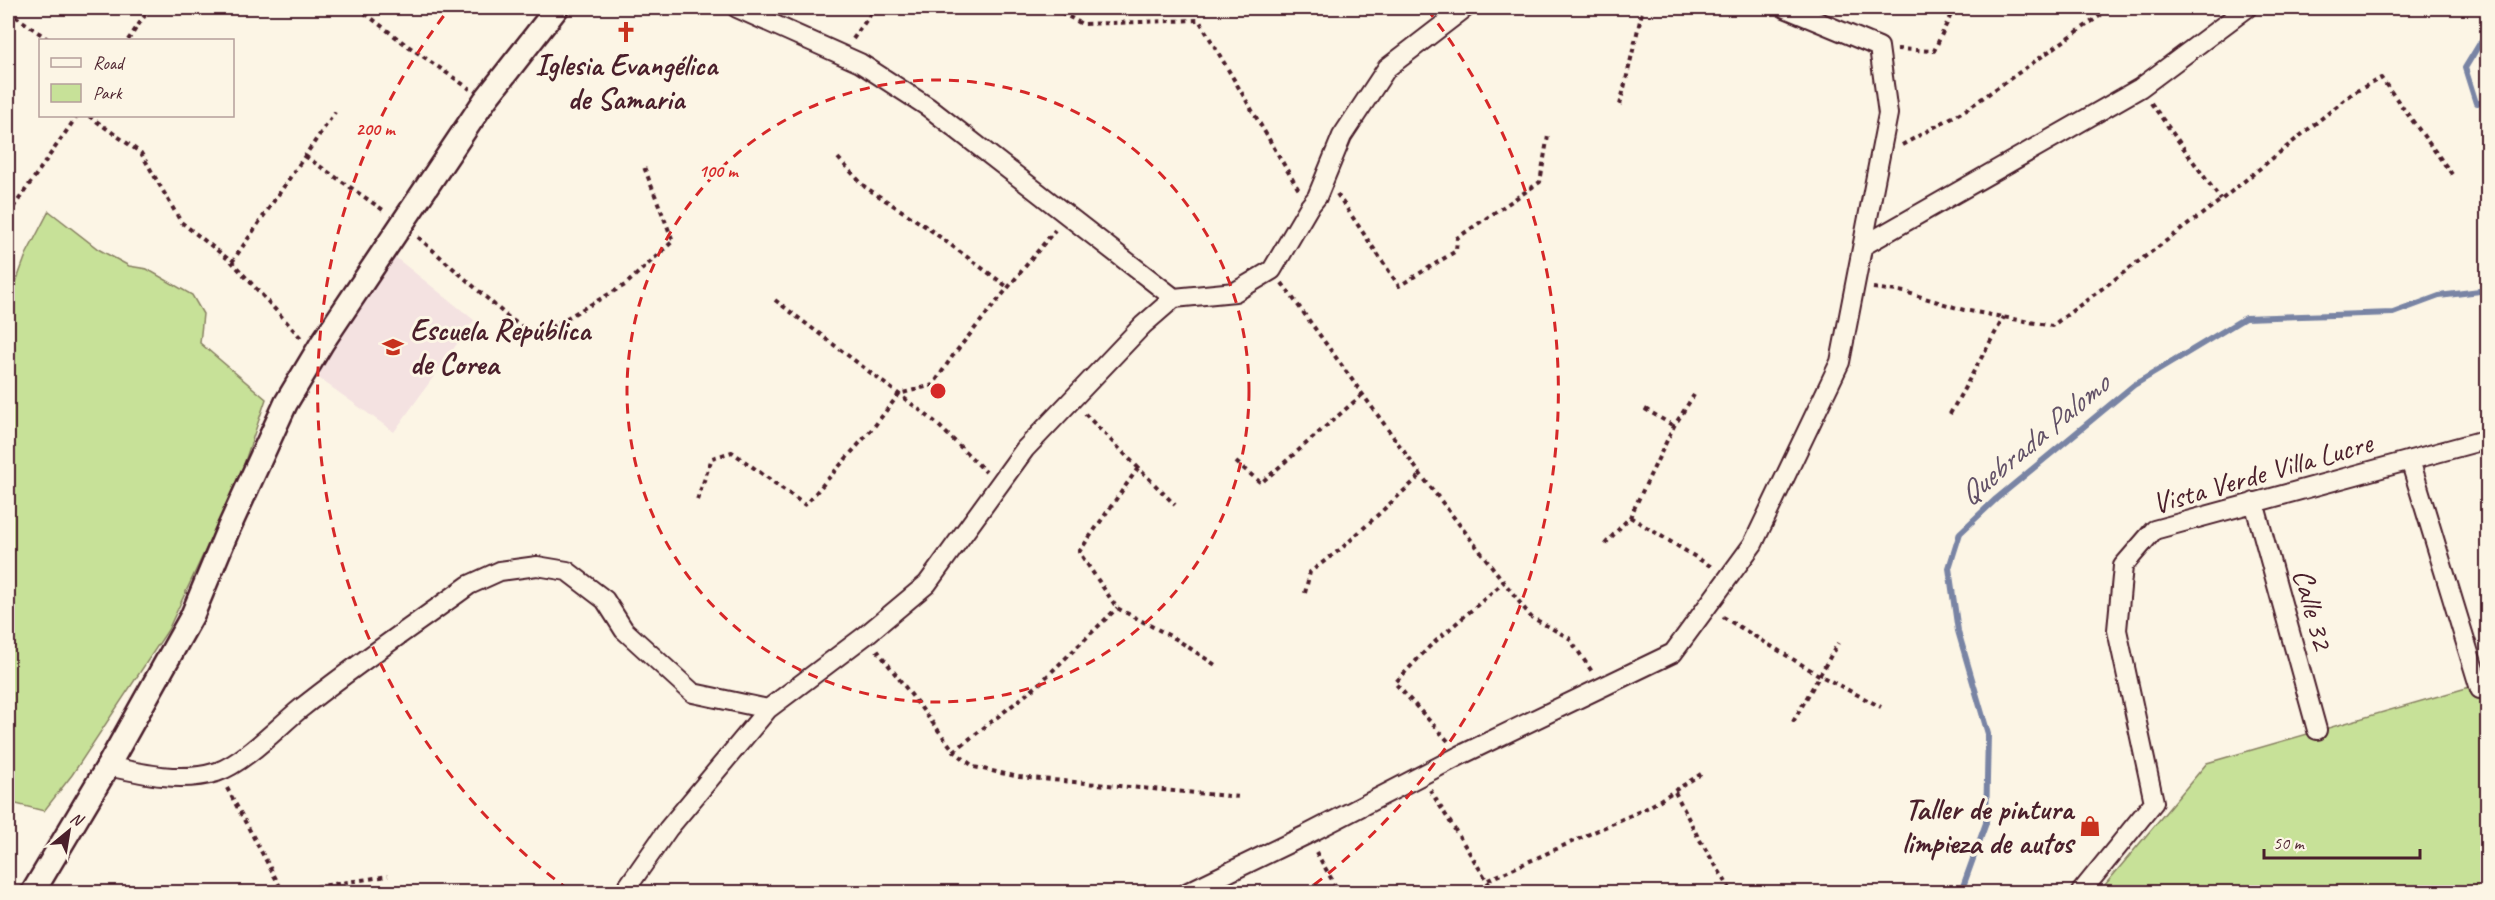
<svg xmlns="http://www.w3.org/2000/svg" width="2495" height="900" font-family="Caveat,sans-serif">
  <rect width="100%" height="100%" fill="#fcf5e5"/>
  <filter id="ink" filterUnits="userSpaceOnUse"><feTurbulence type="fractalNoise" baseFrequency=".0167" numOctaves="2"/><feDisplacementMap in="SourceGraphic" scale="12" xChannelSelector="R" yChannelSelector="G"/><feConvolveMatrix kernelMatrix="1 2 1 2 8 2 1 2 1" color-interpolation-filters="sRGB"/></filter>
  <g filter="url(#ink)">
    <!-- built -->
    <path fill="#f4e2e1" d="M 395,257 L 474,320 L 394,432 L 313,374 Z"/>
    <!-- green -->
    <path fill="#c7e198" stroke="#888062" stroke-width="1.5" d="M 49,211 L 98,249 L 129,266 L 147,269 L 192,295 L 203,314 L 200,343 L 266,399 L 240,476 L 168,630 L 72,775 L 44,811 L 8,802 L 8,304 L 26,255 Z
      M 2487,682 L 2487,892 L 2099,892 L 2207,763 Z"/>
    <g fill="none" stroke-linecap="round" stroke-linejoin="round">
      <!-- stream -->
      <path stroke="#7984a4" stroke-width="6" d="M 2488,30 L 2465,68 L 2476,103 L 2488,103
        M 1961,892 L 1986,823 L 1988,734 L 1958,631 L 1949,568 L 1960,533 L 1996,499 L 2134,385 L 2245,318 L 2393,313 L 2439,296 L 2488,290"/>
      <defs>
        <path id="minor" d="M 737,8 L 860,63 L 928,107 L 1174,298
          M 1863,246 L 2140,88 L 2247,8
          M 2410,460 L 2480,689
          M 2254,502 L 2317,730
          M 108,766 C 143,774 182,783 217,772 C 244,763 278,727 300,709 C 355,665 413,626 469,585 L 500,571 L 537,566 L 567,571 L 605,600 L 624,630 L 693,693 L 768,709
          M 624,892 L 668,829 L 768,709 L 866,635 L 927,584 L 1025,449 L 1143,325 L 1174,298 L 1235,292 L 1272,270 L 1309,207 L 1317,197 L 1342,136 L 1387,68 L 1465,8
          M 1188,892 L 1306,835 L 1461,755 L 1673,653 L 1753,544 L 1840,362 L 1888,114 L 1879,47 L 1785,8
          M 2081,892 L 2154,802 L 2117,630 L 2123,566 L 2154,530 L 2488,439"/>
        <path id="tertiary" d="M 33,892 L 108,766 L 192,616 L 227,532 L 286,403 L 322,343 L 485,100 L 557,8"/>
      </defs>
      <!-- minor casing -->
      <use href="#minor" stroke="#4a1f2b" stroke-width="22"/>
      <!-- tertiary casing -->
      <use href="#tertiary" stroke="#4a1f2b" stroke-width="27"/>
      <!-- path -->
      <path stroke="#4a1f2b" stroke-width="4" stroke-dasharray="4.5 4.5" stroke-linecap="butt" d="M 358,8 L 405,44 L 470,89
        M 1053,8 L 1082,24 L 1199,20 L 1300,192
        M 8,11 L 49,40
        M 853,39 L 875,8
        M 128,40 L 150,8
        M 1897,49 L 1934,51 L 1954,8
        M 2151,103 L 2221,200
        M 1620,105 L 1643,8
        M 89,116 L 141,153 L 181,222 L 232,262 L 301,338
        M 1902,145 L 1967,109 L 2111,8
        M 305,156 L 386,212
        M 838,158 L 865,187 L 925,226 L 1009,288
        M 1337,194 L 1399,286 L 1456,251 L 1457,238 L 1540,182 L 1548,135
        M 8,215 L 77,116
        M 418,237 L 508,317 L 535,336 L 625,285 L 673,241 L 644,167
        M 232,262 L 335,112
        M 1282,283 L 1421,475 L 1531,617 L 1569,638 L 1593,673
        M 1873,288 L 1905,292 L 1964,310 L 2052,326 L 2221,200 L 2353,93 L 2381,78 L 2454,177
        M 775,300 L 934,421 L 986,472
        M 1645,409 L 1674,426
        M 1085,414 L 1175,505
        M 1950,414 L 2004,317
        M 1236,462 L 1261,483 L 1363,394
        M 1138,468 L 1079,552 L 1117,608 L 1176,639 L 1217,666
        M 697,500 L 712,458 L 732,452 L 805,505 L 873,428 L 899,394 L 933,385 L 954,354 L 1055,230
        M 1630,517 L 1712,567
        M 1605,544 L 1630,517 L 1674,426 L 1694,395
        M 1305,593 L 1310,572 L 1342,548 L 1421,475
        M 1723,617 L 1819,675 L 1881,707
        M 877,650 L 954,751 L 974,767 L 1019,777 L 1240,797
        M 1793,722 L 1838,643
        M 1448,741 L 1395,683 L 1429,647 L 1504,582
        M 954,751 L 1037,686 L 1117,608
        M 227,788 L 283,892
        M 1430,790 L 1494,892
        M 1675,792 L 1698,837 L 1732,892
        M 1316,852 L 1339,892
        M 1488,880 L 1649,807 L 1701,774
        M 281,892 L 388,876"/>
      <!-- minor -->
      <use href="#minor" stroke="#fcf5e5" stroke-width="18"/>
      <!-- tertiary -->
      <use href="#tertiary" stroke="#fcf5e5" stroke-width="22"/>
    </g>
  </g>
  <!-- distance rings -->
  <g fill="none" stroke="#d62828" stroke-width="3" stroke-dasharray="10 8">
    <circle cx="938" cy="391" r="311"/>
    <path d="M569 890A621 621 0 0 1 449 9M1427 9A621 621 0 0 1 1307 890"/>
  </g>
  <!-- icons -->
  <defs>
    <symbol id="church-bare" viewBox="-9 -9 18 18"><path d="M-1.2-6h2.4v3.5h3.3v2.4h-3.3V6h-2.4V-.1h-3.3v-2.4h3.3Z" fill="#c8321e" stroke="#fcf5e5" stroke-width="2.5" paint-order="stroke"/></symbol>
    <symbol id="school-bare" viewBox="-9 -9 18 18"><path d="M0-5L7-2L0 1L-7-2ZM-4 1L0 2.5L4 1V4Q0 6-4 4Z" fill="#c8321e" stroke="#fcf5e5" stroke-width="2.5" paint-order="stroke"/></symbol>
    <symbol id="shop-bare" viewBox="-9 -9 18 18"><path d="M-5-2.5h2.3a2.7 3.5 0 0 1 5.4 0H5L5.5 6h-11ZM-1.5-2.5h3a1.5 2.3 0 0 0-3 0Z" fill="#c8321e" stroke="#fcf5e5" stroke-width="2.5" paint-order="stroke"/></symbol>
  </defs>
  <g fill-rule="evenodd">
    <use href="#church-bare" x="611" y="17" width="30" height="30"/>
    <use href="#school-bare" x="378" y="332" width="30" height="30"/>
    <use href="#shop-bare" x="2075" y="811" width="30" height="30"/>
  </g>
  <g text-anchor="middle" stroke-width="6" stroke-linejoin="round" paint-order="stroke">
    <!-- poi labels -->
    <g font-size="30" font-weight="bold" fill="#4a1f2b" stroke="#fcf5e5">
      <text x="626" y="75">Iglesia Evangélica<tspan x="626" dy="34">de Samaria</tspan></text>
      <text x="410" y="340" text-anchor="start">Escuela República<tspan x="410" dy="34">de Corea</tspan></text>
      <text x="2073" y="819" text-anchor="end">Taller de pintura<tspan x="2073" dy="34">limpieza de autos</tspan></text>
    </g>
    <!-- street labels -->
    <g font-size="30" fill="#4a1f2b" stroke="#fcf5e5">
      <text transform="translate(2262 473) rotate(-16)" y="10">Vista Verde Villa Lucre</text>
      <text transform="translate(2313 609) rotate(75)" y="10">Calle 32</text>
    </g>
    <!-- water labels -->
    <g font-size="32" font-style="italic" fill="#625167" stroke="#fcf5e5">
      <text transform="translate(2033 439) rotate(-40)" y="11">Quebrada Palomo</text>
    </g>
  </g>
  <circle cx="938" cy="391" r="9" fill="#d62828" stroke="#fcf5e5" stroke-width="3"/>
  <g font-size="18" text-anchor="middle" font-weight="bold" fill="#d62828" stroke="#fcf5e5" stroke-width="6" stroke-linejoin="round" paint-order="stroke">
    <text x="375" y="135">200 m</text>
    <text x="718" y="177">100 m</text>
  </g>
  <!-- margin -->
  <rect width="2495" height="900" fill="none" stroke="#fcf5e5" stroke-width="30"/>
  <rect x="15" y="15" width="2465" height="870" fill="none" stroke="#4a1f2b" stroke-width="2" filter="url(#ink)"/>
  <!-- legend -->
  <rect x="39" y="39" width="195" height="78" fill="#fcf5e5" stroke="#b59f9b" stroke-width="1.5"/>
  <rect x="51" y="58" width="30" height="9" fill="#fcf5e5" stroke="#b59f9b" stroke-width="1.5"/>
  <text x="93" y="69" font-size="18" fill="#4a1f2b">Road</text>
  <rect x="51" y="84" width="30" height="18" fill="#c7e198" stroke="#b59f9b" stroke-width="1.5"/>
  <text x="93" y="99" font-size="18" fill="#4a1f2b">Park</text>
  <!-- north arrow -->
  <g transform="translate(69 831) rotate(30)" stroke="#fcf5e5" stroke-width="4.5" paint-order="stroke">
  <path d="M0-4.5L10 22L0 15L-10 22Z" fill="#4a1f2b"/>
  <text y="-9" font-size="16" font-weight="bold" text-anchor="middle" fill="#4a1f2b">N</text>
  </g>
  <!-- scale -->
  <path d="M2264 849v9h156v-9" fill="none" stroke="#4a1f2b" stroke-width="3"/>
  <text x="2273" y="849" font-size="18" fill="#4a1f2b" stroke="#fcf5e5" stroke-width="4.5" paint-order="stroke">50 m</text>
</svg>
